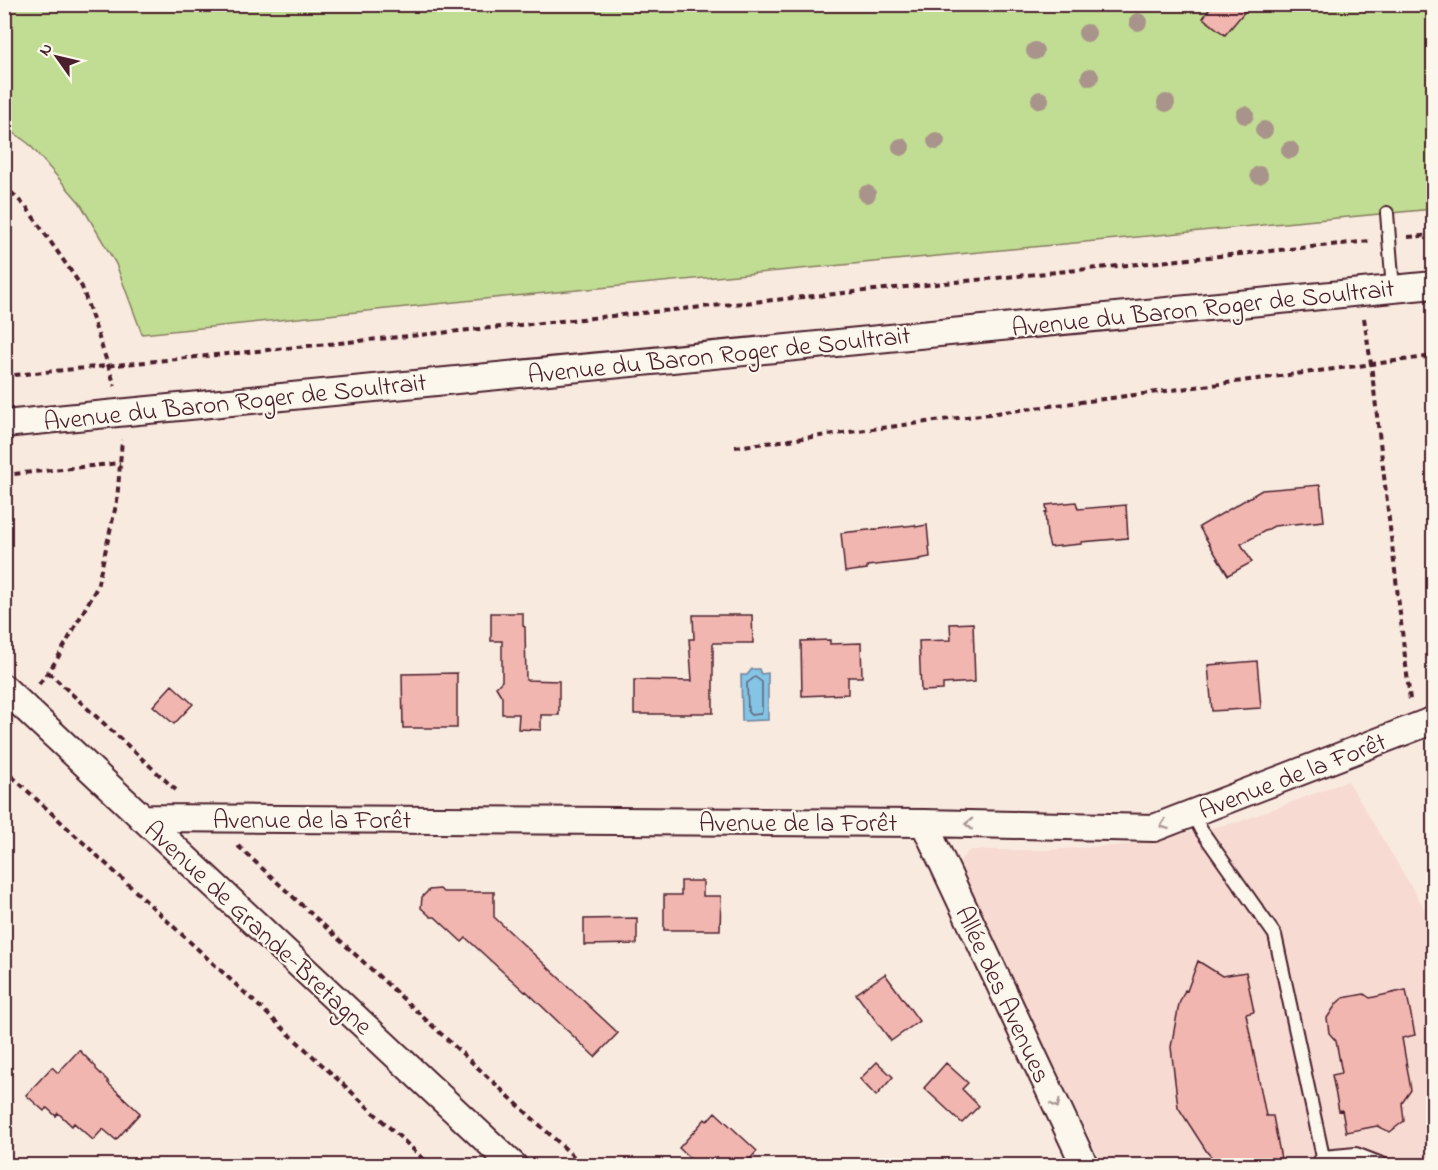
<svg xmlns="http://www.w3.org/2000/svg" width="1438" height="1170" font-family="'Indie Flower',sans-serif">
  <rect width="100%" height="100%" fill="#f9eae0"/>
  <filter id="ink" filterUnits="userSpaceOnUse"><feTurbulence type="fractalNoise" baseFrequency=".0167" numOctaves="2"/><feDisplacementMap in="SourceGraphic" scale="12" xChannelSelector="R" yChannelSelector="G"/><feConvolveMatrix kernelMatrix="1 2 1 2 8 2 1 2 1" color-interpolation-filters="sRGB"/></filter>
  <g filter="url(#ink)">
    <!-- built -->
    <path fill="#f7dad2" d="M 1348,781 L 1433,923 L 1433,1165 L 1103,1165 L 960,876 L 961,859 L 970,850 L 1045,850 L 1126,845 L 1239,822 Z"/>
    <!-- green -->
    <path fill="#c1dc93" stroke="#867e5f" stroke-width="1.5" d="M 4,5 L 1433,5 L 1433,209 L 504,297 L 142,334 L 116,264 L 80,203 L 29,144 L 5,126 Z"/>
    <!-- water -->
    <path fill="#84c4e4" stroke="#6d829a" stroke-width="1.5" d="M 752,669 L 759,669 L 761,674 L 768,673 L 768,720 L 742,721 L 741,675 L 747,675 Z"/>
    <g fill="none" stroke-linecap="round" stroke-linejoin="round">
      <!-- shore -->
      <path stroke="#616175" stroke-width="1.5" d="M 755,677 L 762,682 L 762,712 L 760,714 L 751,715 L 748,712 L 747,683 Z"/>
    </g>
    <!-- building -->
    <path fill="#f2b6b1" stroke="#4a1f2b" stroke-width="1.5" d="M 1213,4 L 1251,4 L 1225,35 L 1203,18 Z
      M 1320,485 L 1324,521 L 1274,526 L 1241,544 L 1252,562 L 1228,575 L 1199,527 L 1262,490 Z
      M 1076,502 L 1078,509 L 1126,505 L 1128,538 L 1081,542 L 1081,544 L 1050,547 L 1047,536 L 1045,513 L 1047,512 L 1046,505 Z
      M 915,525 L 916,527 L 927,525 L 930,557 L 919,559 L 919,560 L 867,566 L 867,569 L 845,572 L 841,533 Z
      M 491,613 L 523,613 L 523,626 L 525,627 L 526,680 L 559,681 L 559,715 L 541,715 L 541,730 L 518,729 L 519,714 L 502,714 L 502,697 L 496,687 L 502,681 L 502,641 L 491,641 Z
      M 693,615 L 752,615 L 753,643 L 713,643 L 713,713 L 691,713 L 691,714 L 634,714 L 634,680 L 692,681 L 689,639 L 694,639 Z
      M 973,623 L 975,682 L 943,684 L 943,690 L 921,691 L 919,641 L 951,640 L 950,624 Z
      M 830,640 L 830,644 L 861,643 L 862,677 L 848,677 L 848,694 L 802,696 L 801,641 Z
      M 1257,661 L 1261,708 L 1212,711 L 1208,665 Z
      M 457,673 L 457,728 L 403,728 L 402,674 Z
      M 172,685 L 193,704 L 174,724 L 153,706 Z
      M 681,881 L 703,881 L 703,896 L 721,896 L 720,930 L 664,930 L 664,895 L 681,895 Z
      M 440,889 L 443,892 L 494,892 L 494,917 L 618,1033 L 595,1057 L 526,991 L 525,992 L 466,938 L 462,942 L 435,917 L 431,917 L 421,908 L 422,897 L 429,890 Z
      M 637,918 L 637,944 L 584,945 L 584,919 Z
      M 1198,961 L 1222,976 L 1246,972 L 1254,1012 L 1246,1014 L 1266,1116 L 1273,1116 L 1281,1159 L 1258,1163 L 1256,1166 L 1220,1166 L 1207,1152 L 1178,1107 L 1171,1047 L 1179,1004 L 1185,990 L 1187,991 Z
      M 885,974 L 919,1021 L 891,1041 L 856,994 Z
      M 1406,990 L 1415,1035 L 1402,1038 L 1411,1090 L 1402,1103 L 1404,1121 L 1390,1132 L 1377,1126 L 1346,1132 L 1342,1110 L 1339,1111 L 1332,1075 L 1342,1073 L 1336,1041 L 1329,1033 L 1327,1018 L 1337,1003 L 1343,998 L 1364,994 L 1370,998 Z
      M 79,1050 L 96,1067 L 96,1069 L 108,1081 L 108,1083 L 140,1113 L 116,1140 L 103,1129 L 93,1140 L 74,1123 L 72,1126 L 58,1113 L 56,1116 L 47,1108 L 44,1111 L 26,1095 L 52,1067 L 58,1073 Z
      M 877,1062 L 893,1077 L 876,1096 L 860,1079 Z
      M 946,1063 L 968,1083 L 962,1089 L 979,1106 L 962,1123 L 924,1088 Z
      M 715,1112 L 757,1151 L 744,1166 L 698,1166 L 679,1148 L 705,1119 L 707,1121 Z"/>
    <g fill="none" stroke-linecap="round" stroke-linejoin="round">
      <defs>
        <path id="lane" d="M 1387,213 L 1393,289
          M 1193,814 L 1201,830 L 1275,935 L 1323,1157
          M 1315,1166 L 1323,1157 L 1356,1154 L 1387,1166"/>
        <path id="street" d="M 4,424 L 1434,285
          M 4,688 L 514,1166
          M 142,818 L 924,823 L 1154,828 L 1434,720
          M 924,823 L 1085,1166"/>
      </defs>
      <!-- lane casing -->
      <use href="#lane" stroke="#4a1f2b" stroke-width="16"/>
      <!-- street casing -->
      <use href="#street" stroke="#4a1f2b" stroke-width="30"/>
      <!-- path -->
      <path stroke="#4a1f2b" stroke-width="4" stroke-dasharray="6 4.5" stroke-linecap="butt" d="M 4,185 L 27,208 L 82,287 L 115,386
        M 1408,237 L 1434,235
        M 1364,318 L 1371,364 L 1410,700
        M 4,376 L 1371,241
        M 735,447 L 1434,356
        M 4,475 L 120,463
        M 48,672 L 177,791
        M 39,684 L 56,661 L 97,587 L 117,501 L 122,440
        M 4,769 L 431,1166
        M 238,846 L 584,1166"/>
      <!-- lane -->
      <use href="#lane" stroke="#fbf7ec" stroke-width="12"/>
      <!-- street -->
      <use href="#street" stroke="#fbf7ec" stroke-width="26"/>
    </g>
    <!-- trees -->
    <g fill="#a9948b">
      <circle cx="1138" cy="22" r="9"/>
      <circle cx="1087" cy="33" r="9"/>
      <circle cx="1035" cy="51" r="9"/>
      <circle cx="1090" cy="77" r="9"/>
      <circle cx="1040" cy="100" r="9"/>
      <circle cx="1166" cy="103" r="9"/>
      <circle cx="1245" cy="115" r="9"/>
      <circle cx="1264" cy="130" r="9"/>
      <circle cx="936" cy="141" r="9"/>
      <circle cx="901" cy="147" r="9"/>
      <circle cx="1290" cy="150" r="9"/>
      <circle cx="1259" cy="175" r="9"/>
      <circle cx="867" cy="194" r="9"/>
    </g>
    <!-- one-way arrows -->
    <defs><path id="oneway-chevron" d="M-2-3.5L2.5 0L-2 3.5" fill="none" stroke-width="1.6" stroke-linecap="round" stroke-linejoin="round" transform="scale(1.5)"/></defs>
    <g stroke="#ab9695">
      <use href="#oneway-chevron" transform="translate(969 824) rotate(-179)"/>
      <use href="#oneway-chevron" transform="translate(1164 825) rotate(160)"/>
      <use href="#oneway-chevron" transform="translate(1056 1104) rotate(65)"/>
    </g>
  </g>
  <g text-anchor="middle" stroke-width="4.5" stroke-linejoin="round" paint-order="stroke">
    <!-- street labels -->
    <g font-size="26" fill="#4a1f2b" stroke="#fbf7ec">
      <text transform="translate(1203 307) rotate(-6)" y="9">Avenue du Baron Roger de Soultrait</text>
      <text transform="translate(719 354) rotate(-6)" y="9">Avenue du Baron Roger de Soultrait</text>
      <text transform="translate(235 401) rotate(-6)" y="9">Avenue du Baron Roger de Soultrait</text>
      <text transform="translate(1292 775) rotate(-21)" y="9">Avenue de la Forêt</text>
      <text x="312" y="828">Avenue de la Forêt</text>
      <text x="798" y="831">Avenue de la Forêt</text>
      <text transform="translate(259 927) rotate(43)" y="9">Avenue de Grande-Bretagne</text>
      <text transform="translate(1004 994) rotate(65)" y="9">Allée des Avenues</text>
    </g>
  </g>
  <!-- margin -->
  <rect width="1438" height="1170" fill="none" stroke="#fbf7ec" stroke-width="24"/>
  <rect x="12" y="12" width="1414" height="1146" fill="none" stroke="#4a1f2b" stroke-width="2" filter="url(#ink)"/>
  <!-- north arrow -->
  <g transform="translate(57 57) rotate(304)" stroke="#fbf7ec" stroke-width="4.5" paint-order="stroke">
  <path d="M0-4.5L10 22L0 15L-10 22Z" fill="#4a1f2b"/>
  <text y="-9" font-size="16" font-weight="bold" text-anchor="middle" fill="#4a1f2b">N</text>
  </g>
</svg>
